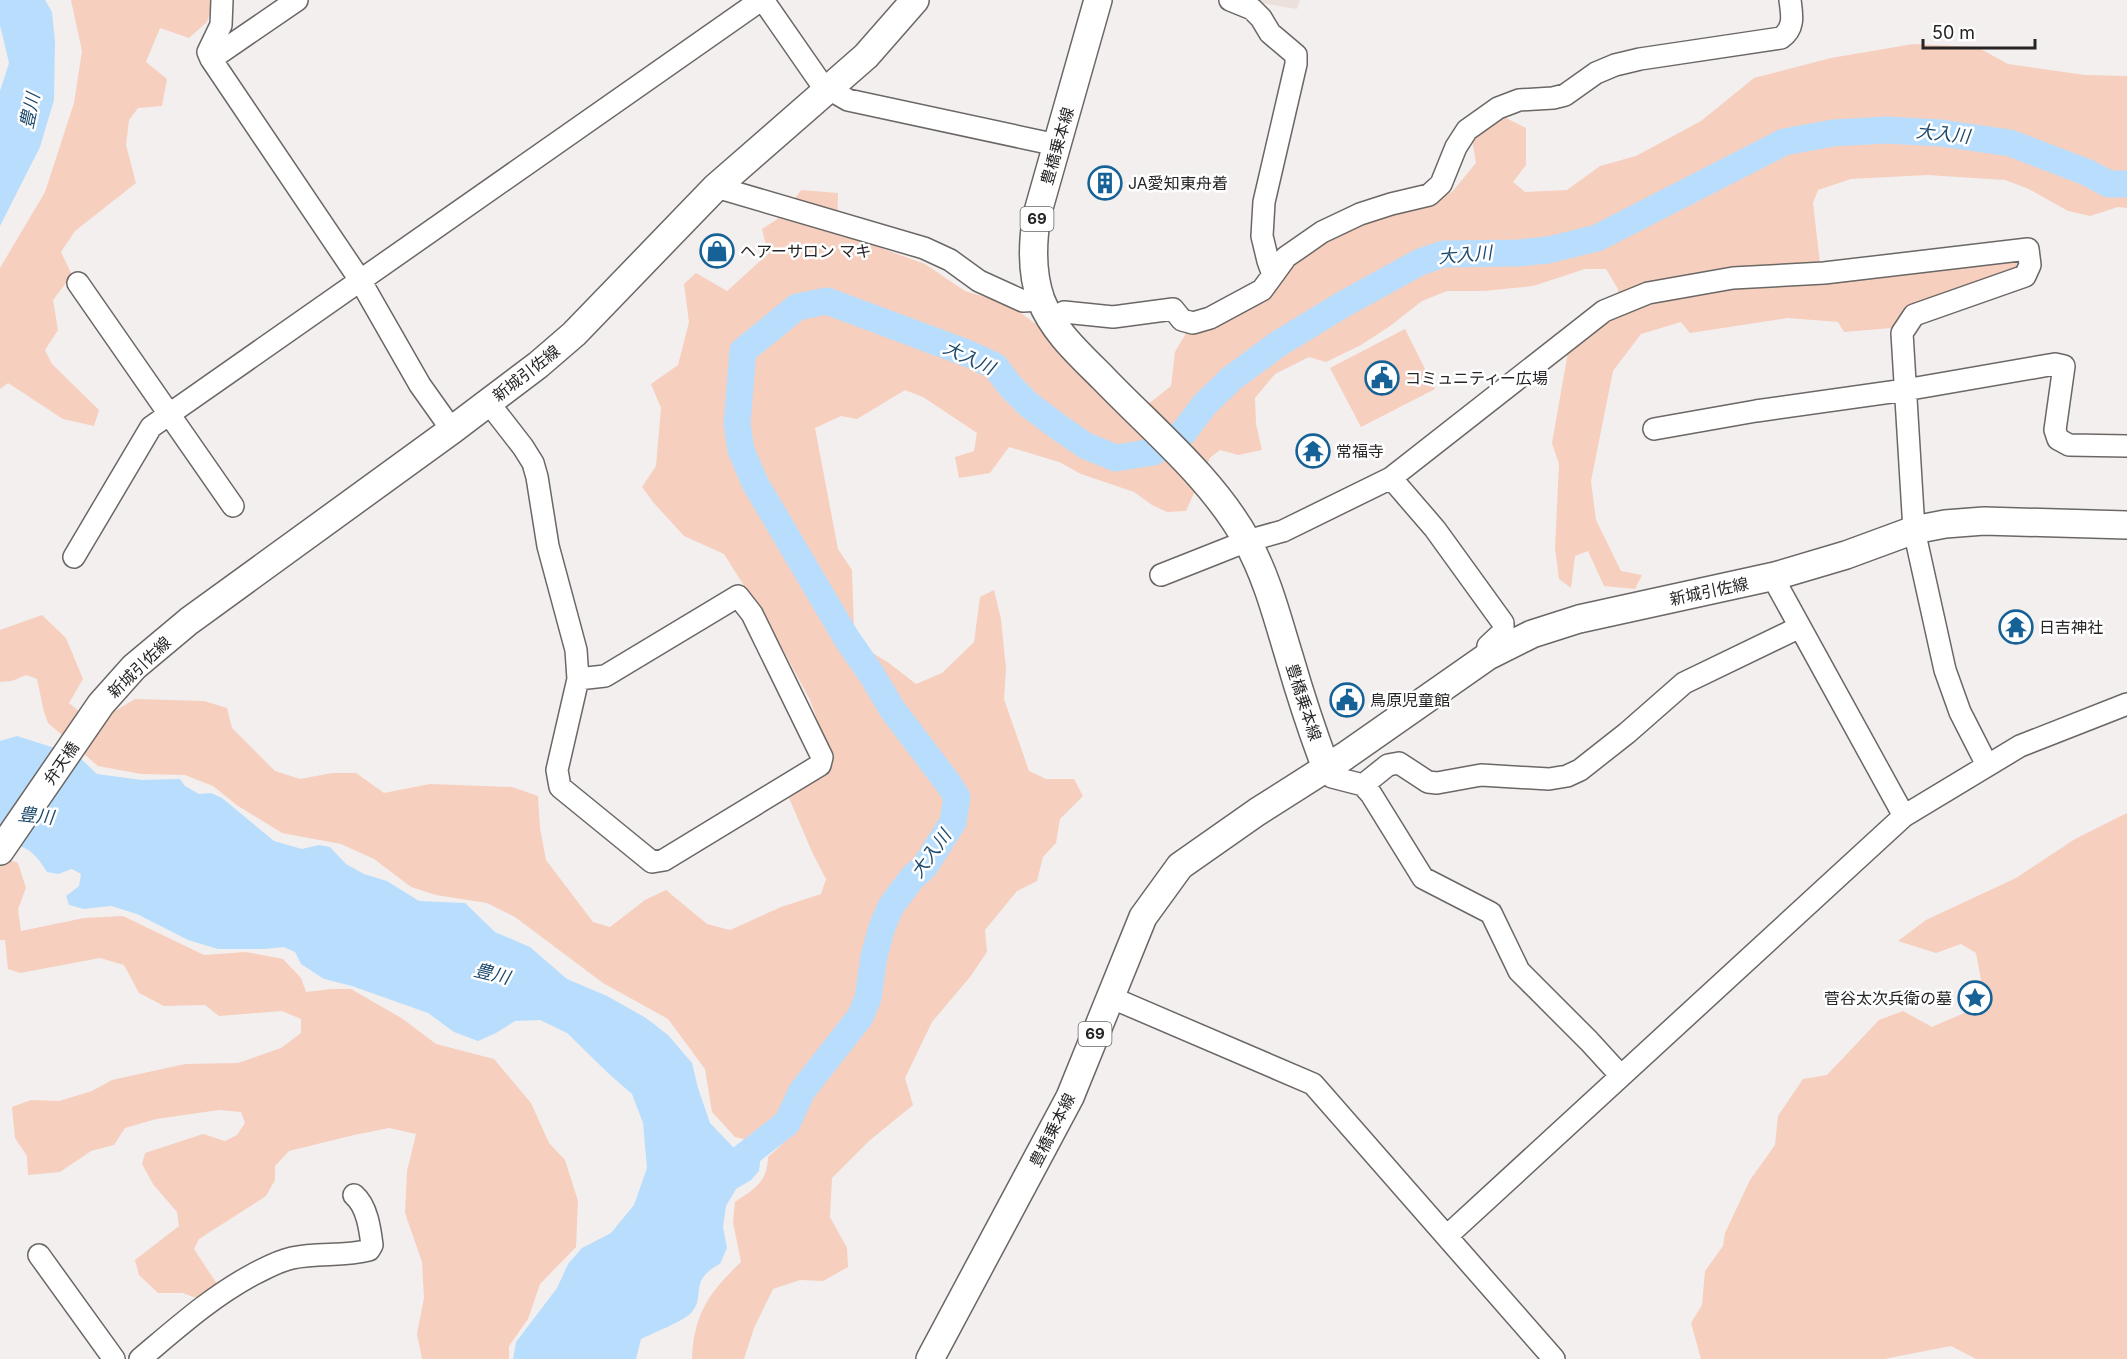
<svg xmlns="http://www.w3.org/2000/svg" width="2127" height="1359" font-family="Inter,'Noto Sans JP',sans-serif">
  <rect width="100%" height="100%" fill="#f3efee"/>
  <!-- built -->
  <path fill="#ece0db" d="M 1244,0 L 1300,0 L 1297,9 Z"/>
  <!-- green -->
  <path fill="#f6cfbe" d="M 71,0 L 214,0 L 207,22 L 189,38 L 160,28 L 146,62 L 167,79 L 162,106 L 138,108 L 129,120 L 126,145 L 136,183 L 75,231 L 61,252 L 72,275 L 53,300 L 58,330 L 45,350 L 52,364 L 99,410 L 94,426 L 63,419 L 8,383 L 0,389 L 0,268 L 45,192 L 74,103 L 82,51 Z
    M 1913,44 L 1977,47 L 2008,64 L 2085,75 L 2127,76 L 2127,208 L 2118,207 L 2090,216 L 2068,211 L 2029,189 L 2005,180 L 1927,175 L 1851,179 L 1818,190 L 1813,203 L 1820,263 L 1835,281 L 1879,278 L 1917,270 L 2019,260 L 2020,271 L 1901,316 L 1891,328 L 1844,332 L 1838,322 L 1788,318 L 1690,333 L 1681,322 L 1641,334 L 1613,371 L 1591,481 L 1596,520 L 1621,571 L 1642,575 L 1635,589 L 1604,586 L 1588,551 L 1575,556 L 1571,588 L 1559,579 L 1555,548 L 1559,464 L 1552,443 L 1568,352 L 1619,309 L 1618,289 L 1606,269 L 1585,269 L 1533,286 L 1484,291 L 1447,291 L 1422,301 L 1390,326 L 1361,345 L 1326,362 L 1309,357 L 1275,374 L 1255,398 L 1256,424 L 1262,450 L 1238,455 L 1220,450 L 1210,458 L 1186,511 L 1167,512 L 1152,505 L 1134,492 L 1081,474 L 1059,462 L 1009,447 L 990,473 L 959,478 L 955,457 L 974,451 L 977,433 L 923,397 L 905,390 L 857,419 L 841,416 L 815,428 L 838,549 L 852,570 L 854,629 L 863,647 L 889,663 L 916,684 L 942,673 L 974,642 L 980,597 L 994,590 L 1001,619 L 1006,669 L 1004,699 L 1029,771 L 1046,779 L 1074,779 L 1083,796 L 1060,819 L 1056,843 L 1043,857 L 1037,881 L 1017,891 L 985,930 L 987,952 L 970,977 L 932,1022 L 905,1078 L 913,1105 L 869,1141 L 832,1178 L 830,1217 L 847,1248 L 848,1267 L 823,1281 L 800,1280 L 773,1289 L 754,1328 L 744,1359 L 692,1359 C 694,1313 709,1293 741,1262 L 733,1222 L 735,1202 C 755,1188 767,1183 768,1157 L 789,1138 L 771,1126 L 752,1141 L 735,1137 L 712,1112 L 705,1069 L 668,1019 L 603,983 L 515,917 L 487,903 L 436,895 L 411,887 L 374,859 L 341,844 L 282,833 L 238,806 L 213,786 L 185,775 L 141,774 L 98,766 L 48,723 L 44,712 L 37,679 L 26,675 L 12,681 L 0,682 L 0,630 L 42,615 L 66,638 L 83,679 L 69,703 L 99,728 L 115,711 L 135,699 L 204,701 L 227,708 L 232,728 L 275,771 L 300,779 L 332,773 L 356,773 L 384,793 L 430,784 L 512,787 L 538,796 L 540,828 L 546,860 L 593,922 L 610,927 L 645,900 L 666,890 L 707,924 L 730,930 L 781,907 L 821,894 L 826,879 L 813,854 L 789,798 L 818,777 L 830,755 L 810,700 L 774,633 L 724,554 L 684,536 L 653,502 L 642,487 L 656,466 L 661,408 L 651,384 L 678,365 L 689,322 L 684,284 L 696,273 L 727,291 L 768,254 L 762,229 L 782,216 L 801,190 L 838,193 L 837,232 L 925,264 L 965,291 L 1010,305 L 1147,405 L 1171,386 L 1175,352 L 1186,333 L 1211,327 L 1317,240 L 1452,192 L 1476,163 L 1472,139 L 1500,115 L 1526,128 L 1526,165 L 1513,182 L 1525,192 L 1567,190 L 1600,166 L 1636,156 L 1701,121 L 1754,78 L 1831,58 Z
    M 1405,329 L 1435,389 L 1361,427 L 1330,368 Z
    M 2127,813 L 2127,1359 L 1976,1359 L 1951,1346 L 1884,1359 L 1701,1359 L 1691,1323 L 1702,1305 L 1705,1271 L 1723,1246 L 1725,1233 L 1750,1180 L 1775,1145 L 1778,1116 L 1803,1079 L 1827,1075 L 1879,1020 L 1903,1011 L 1932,1027 L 1964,1013 L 1982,985 L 1976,953 L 1961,944 L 1936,953 L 1898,941 L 1926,920 L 2016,878 L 2075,839 Z
    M 0,856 L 18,863 L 26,888 L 18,909 L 21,931 L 84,918 L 123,916 L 204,955 L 246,952 L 283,959 L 301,978 L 306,992 L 331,989 L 351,989 L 403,1019 L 436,1044 L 494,1059 L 531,1103 L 549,1143 L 565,1160 L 578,1201 L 576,1247 L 540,1284 L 528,1319 L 509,1346 L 509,1359 L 422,1359 L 417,1334 L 424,1298 L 422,1262 L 405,1213 L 407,1171 L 416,1134 L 389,1128 L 354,1135 L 289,1151 L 275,1166 L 275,1180 L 266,1196 L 199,1239 L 194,1249 L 217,1284 L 196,1298 L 183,1293 L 158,1293 L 139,1275 L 135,1260 L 179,1226 L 177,1212 L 153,1184 L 142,1164 L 145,1153 L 203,1134 L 225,1141 L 237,1135 L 245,1123 L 241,1112 L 219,1110 L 156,1119 L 125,1128 L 114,1145 L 91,1151 L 60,1172 L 28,1175 L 27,1156 L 15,1138 L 12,1107 L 31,1100 L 59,1101 L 92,1091 L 112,1080 L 185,1064 L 238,1063 L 281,1048 L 301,1033 L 301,1019 L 282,1011 L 219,1016 L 205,1005 L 164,1006 L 139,993 L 124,965 L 100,958 L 20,973 L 8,969 L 5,940 L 0,940 Z"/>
  <!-- water -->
  <path fill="#b9defd" d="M 0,0 L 45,0 L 52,12 L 55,41 L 54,100 L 40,147 L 0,226 L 0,91 L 9,63 L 0,25 Z
    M 17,736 L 77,755 L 97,774 L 142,780 L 180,779 L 185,786 L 199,794 L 211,793 L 222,798 L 274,841 L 302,849 L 319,845 L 330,847 L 346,864 L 364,874 L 387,881 L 419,901 L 465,903 L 495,932 L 530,947 L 567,979 L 607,996 L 646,1018 L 668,1035 L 692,1063 L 698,1088 L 710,1123 L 735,1149 L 750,1147 L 761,1154 L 759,1171 L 751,1180 L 736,1189 L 726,1206 L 723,1227 L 727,1248 L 720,1264 C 687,1281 707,1296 691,1313 C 682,1322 653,1333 641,1339 L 636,1359 L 513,1359 L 516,1342 L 557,1288 L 568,1264 L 582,1248 L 611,1233 L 634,1205 L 647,1168 L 643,1123 L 632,1094 L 609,1074 L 567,1033 L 540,1020 L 515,1021 L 496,1033 L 478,1041 L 454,1032 L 428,1013 L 352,986 L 324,979 L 301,964 L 295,952 L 284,947 L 265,949 L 218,949 L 188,940 L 137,914 L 111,906 L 84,909 L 69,905 L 66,896 L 79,886 L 81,874 L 72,869 L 58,874 L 47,872 C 34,851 25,843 0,844 L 0,741 Z"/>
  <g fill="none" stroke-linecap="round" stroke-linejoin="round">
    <!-- river -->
    <path stroke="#b9defd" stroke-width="27" d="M 724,1172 L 787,1123 L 802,1091 L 860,1017 L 868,998 L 874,956 L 882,927 L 891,906 L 912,878 L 925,866 L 953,822 L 957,797 L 948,783 L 892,709 L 872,675 L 847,639 L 755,483 L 741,450 L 737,424 L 743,351 L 797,307 L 827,301 L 969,354 L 995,366 L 1011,387 L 1028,404 L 1057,426 L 1086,446 L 1116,458 L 1153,452 L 1183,433 L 1205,404 L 1232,378 L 1278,344 L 1342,305 L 1420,262 L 1443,254 L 1518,253 L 1548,250 L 1597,238 L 1784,142 L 1833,133 L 1886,130 L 1941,133 L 2010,143 L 2086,172 L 2109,184 L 2127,184"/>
    <defs>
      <path id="minor" d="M 222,0 L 221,25 L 208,52 L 211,59 L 360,280 L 420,385 L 452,430
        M 763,0 L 822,85 L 848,100 L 1057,145
        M 211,59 L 297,0
        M 716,187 L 924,248 L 950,260 L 979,281 L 1023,301 L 1041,300
        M 1273,275 L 1286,257 L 1322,232 L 1360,214 L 1391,204 L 1429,195 L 1441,184 L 1456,147 L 1467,130 L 1498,108 L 1519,100 L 1553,98 L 1565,95 L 1596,73 L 1615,65 L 1640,59 L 1781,38 C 1795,28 1792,15 1790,0
        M 78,283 L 233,506
        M 1051,319 L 1064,312 L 1113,317 L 1173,309 L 1182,320 L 1193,323 L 1210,318 L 1262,290 L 1273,275 L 1268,261 L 1262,236 L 1264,202 L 1296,64 L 1296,55 L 1270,33 L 1261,18 L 1252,9 L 1230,0
        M 488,402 L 523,447 L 533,463 L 537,477 L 548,546 L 576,650 L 578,679 L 557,770 L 560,787 L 652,862 L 664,860 L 820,765 L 822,757 L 752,614 L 738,596 L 605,676 L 578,679
        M 1654,429 L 1756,411 L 1905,390 L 2055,364 L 2064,366 L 2055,430 L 2058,439 L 2069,445 L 2127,446
        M 1391,478 L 1435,529 L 1503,623 L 1503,632 L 1488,646 L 1488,656
        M 74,557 L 151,427 L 761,0
        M 1161,575 L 1247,541 L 1283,531 L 1391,478 L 1604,311 L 1648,293 L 1733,278 L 1824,273 L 2028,249 L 2030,265 L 2025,276 L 1914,315 L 1902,333 L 1914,530 L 1945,670 L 1960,712 L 1987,765
        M 1775,576 L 1777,585 L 1904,816
        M 1326,768 L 1332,777 L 1363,785 L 1371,794 L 1423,878 L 1491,913 L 1519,971 L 1589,1041 L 1621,1076
        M 1363,785 L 1388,765 L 1399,763 L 1428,782 L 1437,783 L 1481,775 L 1549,779 L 1567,776 L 1580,770 L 1627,733 L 1684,683 L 1800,627
        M 1110,997 L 1313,1084 L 1554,1359
        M 1447,1236 L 1904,816 L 2020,746 L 2127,704
        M 39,1255 L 114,1359
        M 140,1359 C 177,1328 211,1297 254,1274 C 266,1268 278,1261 292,1258 C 318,1252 344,1257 369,1250 L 372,1245 C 370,1229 367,1206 354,1195"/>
      <path id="major" d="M 1098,0 L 1037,215 C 1032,244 1031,272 1041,300 C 1053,331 1080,355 1103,378 C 1152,429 1213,479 1247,541 C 1267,577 1277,617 1289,656 C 1300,694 1312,731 1326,768
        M 0,851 L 101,704 L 134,667 L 189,621 L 452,430 L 538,365 L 574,334 L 716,187 L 866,56 L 915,0
        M 930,1359 L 1070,1097 L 1143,917 L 1180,866 L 1257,812 L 1345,756 L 1488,656 L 1532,634 L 1579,619 L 1775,576 L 1846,555 L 1914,530 L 1945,524 L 1984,521 L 2127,525"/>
    </defs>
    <!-- minor casing -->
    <use href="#minor" stroke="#6a6765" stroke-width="24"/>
    <!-- major casing -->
    <use href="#major" stroke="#6a6765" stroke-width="30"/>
    <!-- minor -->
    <use href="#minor" stroke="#fff" stroke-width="21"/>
    <!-- major -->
    <use href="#major" stroke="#fff" stroke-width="27"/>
  </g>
  <!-- icons -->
  <defs>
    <symbol id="building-ring" viewBox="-11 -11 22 22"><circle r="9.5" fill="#fff" stroke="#166195" stroke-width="1.5"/><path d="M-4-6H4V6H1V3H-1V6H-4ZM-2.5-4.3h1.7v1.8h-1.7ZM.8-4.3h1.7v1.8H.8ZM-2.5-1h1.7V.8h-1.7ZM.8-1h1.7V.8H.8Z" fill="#166195"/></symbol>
    <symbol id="shop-ring" viewBox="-11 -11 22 22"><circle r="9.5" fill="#fff" stroke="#166195" stroke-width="1.5"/><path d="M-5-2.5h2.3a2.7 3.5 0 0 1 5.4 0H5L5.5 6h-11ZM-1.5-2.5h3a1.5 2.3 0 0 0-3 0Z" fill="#166195"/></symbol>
    <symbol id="civic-ring" viewBox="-11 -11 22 22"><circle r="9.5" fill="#fff" stroke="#166195" stroke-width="1.5"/><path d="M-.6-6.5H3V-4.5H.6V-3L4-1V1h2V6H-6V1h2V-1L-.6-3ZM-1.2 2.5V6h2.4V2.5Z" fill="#166195"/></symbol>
    <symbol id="temple-ring" viewBox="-11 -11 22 22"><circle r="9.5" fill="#fff" stroke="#166195" stroke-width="1.5"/><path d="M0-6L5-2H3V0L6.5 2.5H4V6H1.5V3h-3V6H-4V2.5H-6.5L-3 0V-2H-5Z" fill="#166195"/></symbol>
    <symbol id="sight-ring" viewBox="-11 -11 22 22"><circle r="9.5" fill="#fff" stroke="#166195" stroke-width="1.5"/><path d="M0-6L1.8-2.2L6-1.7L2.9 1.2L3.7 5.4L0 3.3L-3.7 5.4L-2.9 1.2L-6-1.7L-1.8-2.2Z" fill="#166195"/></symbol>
  </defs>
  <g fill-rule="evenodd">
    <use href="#building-ring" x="1086" y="164" width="38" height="38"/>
    <use href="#shop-ring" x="698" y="232" width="38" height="38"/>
    <use href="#civic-ring" x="1363" y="359" width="38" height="38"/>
    <use href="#temple-ring" x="1294" y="432" width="38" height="38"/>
    <use href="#temple-ring" x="1997" y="608" width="38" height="38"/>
    <use href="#civic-ring" x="1328" y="681" width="38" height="38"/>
    <use href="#sight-ring" x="1956" y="979" width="38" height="38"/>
  </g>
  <g text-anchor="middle" stroke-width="5" stroke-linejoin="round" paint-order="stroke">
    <!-- shield labels -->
    <g fill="#fff" stroke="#676666" stroke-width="1.5">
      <rect x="1020.5" y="207" width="33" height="24" rx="4.5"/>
      <rect x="1078.5" y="1022" width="33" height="24" rx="4.5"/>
    </g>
    <g font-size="15" font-weight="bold" fill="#262524">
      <text x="1037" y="224">69</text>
      <text x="1095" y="1039">69</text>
    </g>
    <!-- street labels -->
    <g font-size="16" fill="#262524" stroke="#fff">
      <text transform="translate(1057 146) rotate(-74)" y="6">豊橋乗本線</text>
      <text transform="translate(526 373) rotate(-38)" y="6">新城引佐線</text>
      <text transform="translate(1709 591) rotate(-12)" y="6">新城引佐線</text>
      <text transform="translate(139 667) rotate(-44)" y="6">新城引佐線</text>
      <text transform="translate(1304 702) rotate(72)" y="6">豊橋乗本線</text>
      <text transform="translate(61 763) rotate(-55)" y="6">弁天橋</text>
      <text transform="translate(1052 1130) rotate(-63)" y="6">豊橋乗本線</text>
    </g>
    <!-- poi labels -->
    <g font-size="16" fill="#262524" stroke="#fff" text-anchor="start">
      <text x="1128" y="189">JA愛知東舟着</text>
      <text x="740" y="257">ヘアーサロン マキ</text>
      <text x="1405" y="384">コミュニティー広場</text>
      <text x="1336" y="457">常福寺</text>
      <text x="2039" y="633">日吉神社</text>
      <text x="1370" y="706">鳥原児童館</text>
      <text x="1952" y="1004" text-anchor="end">菅谷太次兵衛の墓</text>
    </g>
    <!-- water labels -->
    <g font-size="18" font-style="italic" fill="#1d4a6c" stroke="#fff">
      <text transform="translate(30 111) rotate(-78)" y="6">豊川</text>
      <text transform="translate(1943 134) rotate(6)" y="6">大入川</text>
      <text transform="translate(1465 255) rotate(-5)" y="6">大入川</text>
      <text transform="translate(969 358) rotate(25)" y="6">大入川</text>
      <text transform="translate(36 816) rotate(6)" y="6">豊川</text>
      <text transform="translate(931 854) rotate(-54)" y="6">大入川</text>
      <text transform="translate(492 974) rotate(14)" y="6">豊川</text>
    </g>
  </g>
  <!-- scale -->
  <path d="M1923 39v9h112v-9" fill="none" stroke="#262524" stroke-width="3"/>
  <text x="1932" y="39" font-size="18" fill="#262524" stroke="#ffffff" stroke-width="4.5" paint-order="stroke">50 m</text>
</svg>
